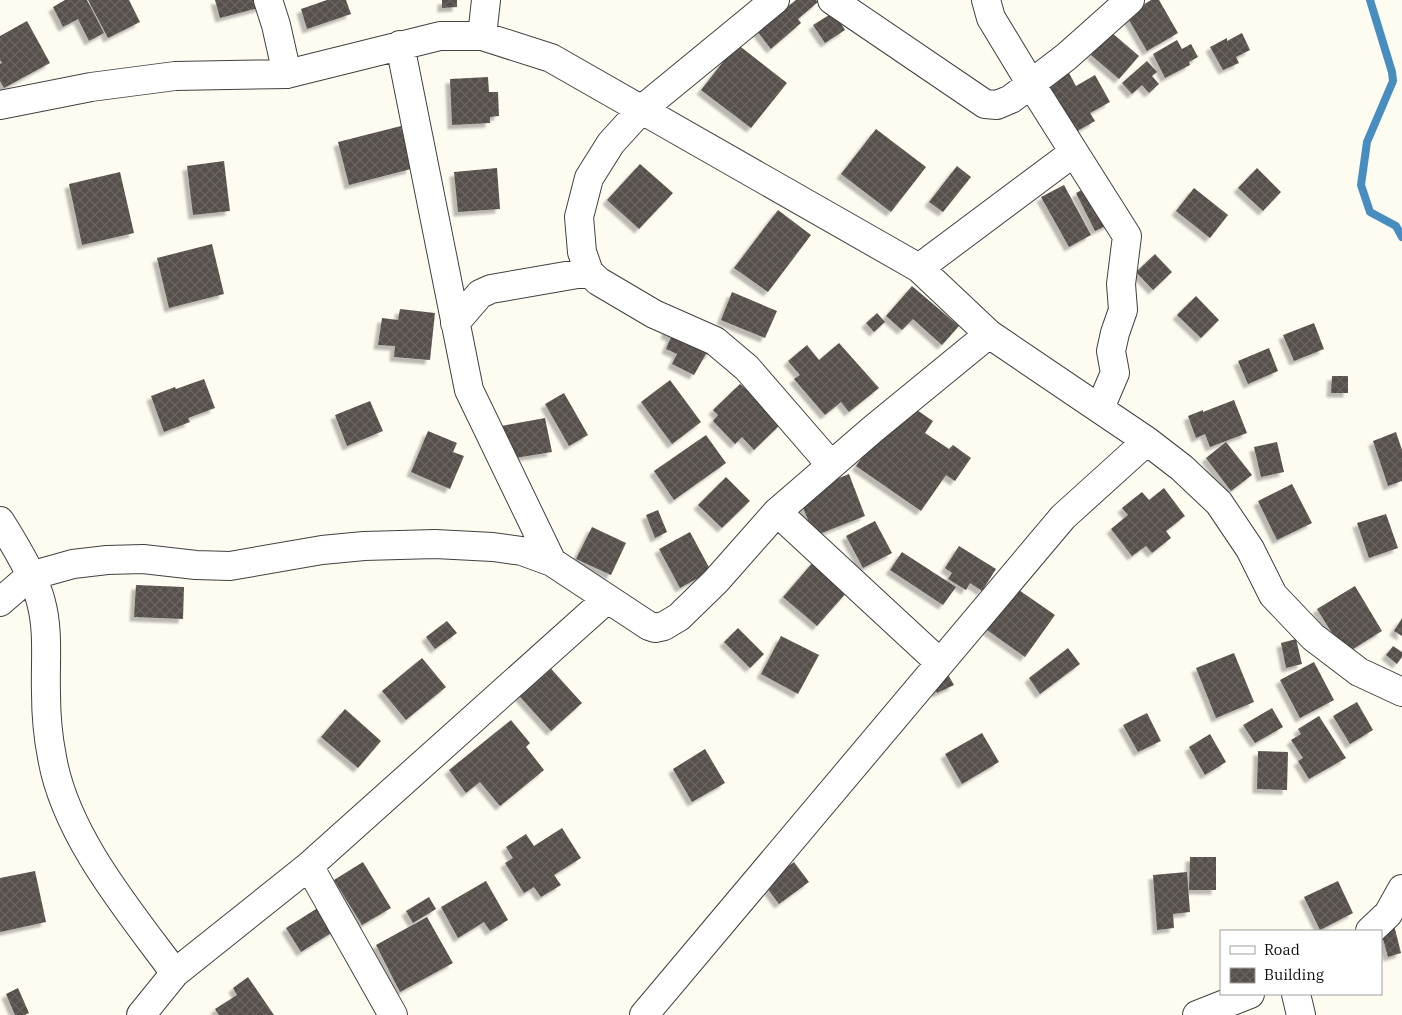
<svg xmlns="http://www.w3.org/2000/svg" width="1402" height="1015" font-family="'IBM Plex Serif',serif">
  <defs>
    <pattern id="building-cross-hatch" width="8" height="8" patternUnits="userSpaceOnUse" patternTransform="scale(1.25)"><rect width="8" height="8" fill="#56504c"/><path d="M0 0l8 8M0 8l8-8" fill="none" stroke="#696561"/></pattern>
    <filter id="shadow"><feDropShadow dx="-4.5" dy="4.5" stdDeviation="1" flood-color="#0004"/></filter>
  </defs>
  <rect width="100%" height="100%" fill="#fefbf1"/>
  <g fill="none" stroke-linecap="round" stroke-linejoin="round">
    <!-- stream -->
    <path stroke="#488dc0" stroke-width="8" d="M 1370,0 L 1392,72 L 1393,81 L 1367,142 L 1361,185 L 1370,212 L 1396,226 L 1402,237"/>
  </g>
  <!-- building -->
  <path fill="url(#building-cross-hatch)" filter="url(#shadow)" d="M 65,0 L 87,0 L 104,33 L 89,41 L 78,19 L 63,27 L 53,7 Z
    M 88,0 L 129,0 L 140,22 L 108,38 Z
    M 215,0 L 261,0 L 262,7 L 220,18 Z
    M 327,0 L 346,0 L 351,14 L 307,29 L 301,9 Z
    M 442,0 L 457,0 L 457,7 L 442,8 Z
    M 796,0 L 816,0 L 818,2 L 798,19 L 801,23 L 771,49 L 757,31 Z
    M 1151,0 L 1159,0 L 1178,33 L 1147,51 L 1126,15 Z
    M 834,12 L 845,30 L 825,43 L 813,25 Z
    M 27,21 L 50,63 L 4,88 L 0,81 L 0,64 L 2,63 L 0,60 L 0,36 Z
    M 1111,32 L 1139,56 L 1119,79 L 1091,55 Z
    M 1242,33 L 1250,50 L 1236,57 L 1239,63 L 1223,70 L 1210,47 L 1227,38 L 1227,41 Z
    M 1177,40 L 1182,49 L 1191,44 L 1198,57 L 1189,62 L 1190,65 L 1165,78 L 1153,54 Z
    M 737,44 L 787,83 L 751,128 L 701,90 Z
    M 1147,61 L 1157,72 L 1152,76 L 1159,84 L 1149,93 L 1142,85 L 1132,94 L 1122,83 Z
    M 1069,73 L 1076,86 L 1095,75 L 1110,102 L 1090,113 L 1095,121 L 1074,133 L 1047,85 Z
    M 488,77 L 489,92 L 498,92 L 499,116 L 490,117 L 490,123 L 452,125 L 450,79 Z
    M 401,126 L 411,169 L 349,185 L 338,142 Z
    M 876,129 L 926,167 L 891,212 L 841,174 Z
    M 224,161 L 230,211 L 193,215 L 187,166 Z
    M 640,164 L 673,193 L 639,229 L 607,200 Z
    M 957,166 L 971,177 L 943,212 L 929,202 Z
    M 497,168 L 500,209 L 458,212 L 454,172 Z
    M 1257,168 L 1281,192 L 1263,211 L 1238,188 Z
    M 120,172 L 134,233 L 82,245 L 69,184 Z
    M 1064,185 L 1091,235 L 1069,247 L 1041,197 Z
    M 1091,185 L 1112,223 L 1095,231 L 1076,193 Z
    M 1194,188 L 1228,215 L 1210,238 L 1176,211 Z
    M 778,210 L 811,235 L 768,292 L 734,268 Z
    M 212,244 L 224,294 L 169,308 L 157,258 Z
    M 1155,254 L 1172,272 L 1153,290 L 1136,272 Z
    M 912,286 L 959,326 L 942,345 L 913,319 L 902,330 L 886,316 Z
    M 732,292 L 777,311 L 765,338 L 721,320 Z
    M 1196,296 L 1219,320 L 1201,338 L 1177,315 Z
    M 400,309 L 435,313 L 430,360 L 394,357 L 395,346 L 378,345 L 382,318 L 398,320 Z
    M 877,313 L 885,322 L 874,332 L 866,323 Z
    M 1314,323 L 1324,349 L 1294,361 L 1283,335 Z
    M 669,324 L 714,345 L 709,355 L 706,354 L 694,375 L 672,364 L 677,354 L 666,349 L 671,337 L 665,334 Z
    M 839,343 L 879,388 L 849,412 L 841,402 L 825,415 L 794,379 L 800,375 L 788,361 L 807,345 L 819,360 Z
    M 1269,348 L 1278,371 L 1248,384 L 1238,361 Z
    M 1332,376 L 1348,376 L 1348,393 L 1331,393 Z
    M 204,379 L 215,408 L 188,418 L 190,422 L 164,432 L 151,396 L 175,387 L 176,389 Z
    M 670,380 L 701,422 L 672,444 L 641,402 Z
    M 754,383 L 781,424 L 754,450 L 742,437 L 735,444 L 713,421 L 718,415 L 713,410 L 740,384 L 747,390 Z
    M 564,393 L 588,435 L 569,446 L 545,404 Z
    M 1234,400 L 1247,433 L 1210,447 L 1205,434 L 1196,438 L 1188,416 L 1203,410 L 1203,412 Z
    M 370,401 L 383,431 L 347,446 L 335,415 Z
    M 911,406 L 933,421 L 925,433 L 949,449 L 953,445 L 971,458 L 955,481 L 946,475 L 921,511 L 856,466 L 896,410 Z
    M 545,418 L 552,452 L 515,458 L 513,448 L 506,449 L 501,426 Z
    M 428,431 L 457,443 L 453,452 L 464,456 L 450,489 L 411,472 Z
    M 1396,432 L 1402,450 L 1402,481 L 1388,486 L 1373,441 Z
    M 706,435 L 726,463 L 674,500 L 654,471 Z
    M 1226,442 L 1252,475 L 1231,491 L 1206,458 Z
    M 1277,442 L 1284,472 L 1261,477 L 1254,447 Z
    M 849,474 L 865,516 L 814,536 L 798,494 Z
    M 726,477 L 750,501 L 722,528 L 698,505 Z
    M 1292,484 L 1312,523 L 1277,540 L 1258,501 Z
    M 1164,488 L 1185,516 L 1166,531 L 1171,538 L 1152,553 L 1146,546 L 1132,556 L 1111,529 L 1128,515 L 1122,508 L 1142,492 L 1149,500 Z
    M 658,510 L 667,532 L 655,538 L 646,515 Z
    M 1386,514 L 1398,548 L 1369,558 L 1357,523 Z
    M 875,521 L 892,553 L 863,568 L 846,536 Z
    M 592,527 L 626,543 L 611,575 L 576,559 Z
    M 690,532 L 711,571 L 680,588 L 659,549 Z
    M 959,546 L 996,569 L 982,591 L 970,583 L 966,590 L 948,579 L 952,573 L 945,568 Z
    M 902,552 L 956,587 L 943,605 L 890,570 Z
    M 814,561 L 848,591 L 817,626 L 783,597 Z
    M 136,585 L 184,587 L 183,619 L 134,617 Z
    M 1355,586 L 1382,631 L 1345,654 L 1317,609 Z
    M 1016,588 L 1055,615 L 1025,657 L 987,630 Z
    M 1402,618 L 1402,636 L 1394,631 Z
    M 447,621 L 457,633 L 435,649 L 426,637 Z
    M 738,628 L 764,654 L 750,668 L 724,642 Z
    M 781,636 L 819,655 L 798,694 L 761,674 Z
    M 1296,639 L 1302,664 L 1286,668 L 1281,643 Z
    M 1393,646 L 1402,652 L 1402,657 L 1397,664 L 1386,655 Z
    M 1068,648 L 1080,664 L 1040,694 L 1029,678 Z
    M 1234,653 L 1254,702 L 1216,718 L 1196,668 Z
    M 422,658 L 446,687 L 406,720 L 382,691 Z
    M 544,661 L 582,703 L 551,731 L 513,689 Z
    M 1314,662 L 1334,700 L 1300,718 L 1280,680 Z
    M 946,671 L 954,685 L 937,693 L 930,680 Z
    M 1357,702 L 1373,730 L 1350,744 L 1333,716 Z
    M 1272,708 L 1283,727 L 1255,743 L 1243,725 Z
    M 345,709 L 381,741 L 358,768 L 321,737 Z
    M 1147,713 L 1161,741 L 1138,752 L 1123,725 Z
    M 1319,716 L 1346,758 L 1309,779 L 1298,761 L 1303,758 L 1291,740 L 1301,734 L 1298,729 Z
    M 511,720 L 530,743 L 526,747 L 544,770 L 500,806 L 480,782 L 466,793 L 449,770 Z
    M 982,733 L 999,762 L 962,784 L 945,754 Z
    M 1210,734 L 1226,762 L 1205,775 L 1189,747 Z
    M 705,749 L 725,783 L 692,802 L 673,769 Z
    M 1258,751 L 1288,752 L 1287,790 L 1257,789 Z
    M 562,828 L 581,858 L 554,875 L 561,885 L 541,897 L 534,887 L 524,893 L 505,863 L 513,858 L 506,847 L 526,834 L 534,846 Z
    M 1190,857 L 1216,857 L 1216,890 L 1189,890 Z
    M 363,862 L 391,908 L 362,925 L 334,880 Z
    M 794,862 L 809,882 L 779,904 L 764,884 Z
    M 35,871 L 46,922 L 0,932 L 0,878 Z
    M 1187,872 L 1190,912 L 1173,914 L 1174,928 L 1157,930 L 1153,875 Z
    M 486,881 L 508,920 L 490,931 L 484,922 L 458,938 L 441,907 Z
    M 1338,881 L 1353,913 L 1320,930 L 1304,897 Z
    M 429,897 L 436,909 L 413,923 L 406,911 Z
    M 324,904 L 339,928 L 301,952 L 286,928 Z
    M 427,917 L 453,963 L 400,992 L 376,945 Z
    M 1394,925 L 1401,953 L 1388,957 L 1381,932 Z
    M 248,977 L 274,1015 L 219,1015 L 215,1009 L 237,995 L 233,988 Z
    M 18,988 L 29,1013 L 25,1015 L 15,1015 L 6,994 Z"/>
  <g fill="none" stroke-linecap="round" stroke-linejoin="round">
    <defs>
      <path id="minor" d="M 268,0 L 276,25 L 287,74
        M 775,0 L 641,110 L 611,143 L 589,178 L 579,217 L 582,252 L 589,272 L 598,281 L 654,314 L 715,341 L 747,368 L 831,465
        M 832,0 L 985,104 L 997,105 L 1011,99 L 1066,57 L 1130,0
        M 986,0 L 991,18 L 1031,84 L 1127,236 L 1121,284 L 1123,310 L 1115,333 L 1111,351 L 1115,373 L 1100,408
        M 482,36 L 486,0
        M 400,45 L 469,390 L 552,562
        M 0,105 L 91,87 L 175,76 L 287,74 L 440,36 L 482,36 L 551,58 L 919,268 L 989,334 L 1147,441 L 1182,468 L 1219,503 L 1250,549 L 1273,595 L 1313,637 L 1359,672 L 1402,692
        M 919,268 L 1073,153
        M 455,323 L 480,294 L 491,289 L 589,272
        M 777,512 L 939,662
        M 0,521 C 12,540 36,580 41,602 C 49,631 45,663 46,693 C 46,714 48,737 52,757 C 65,835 129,911 175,973
        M 0,602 L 30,576 L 73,564 L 107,560 L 143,559 L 196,565 L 230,566 L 322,550 L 364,546 L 435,544 L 493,547 L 522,551 L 552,562 L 649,626 L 655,628 L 664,626 L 679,617 L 716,581 L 777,512 L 873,429 L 989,334
        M 309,866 L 393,1015
        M 1370,931 L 1388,914 L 1402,889
        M 1296,994 L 1301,1015
        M 141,1015 L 175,973 L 309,866 L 607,599
        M 644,1015 L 1063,517 L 1147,441
        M 1197,1015 L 1250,994"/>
    </defs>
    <!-- minor casing -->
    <use href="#minor" stroke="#414141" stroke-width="30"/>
    <!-- minor -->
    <use href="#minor" stroke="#fff" stroke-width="28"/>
  </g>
  <!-- legend -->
  <rect x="1220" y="930" width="162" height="65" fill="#ffffff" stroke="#9f9f9f"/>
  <rect x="1230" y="946" width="25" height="8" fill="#ffffff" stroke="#9f9f9f"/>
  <text x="1264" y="955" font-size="15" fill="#0e0e0e">Road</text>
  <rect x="1230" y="968" width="25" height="15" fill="url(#building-cross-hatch)" stroke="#9f9f9f"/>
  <text x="1264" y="980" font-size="15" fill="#0e0e0e">Building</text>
</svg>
